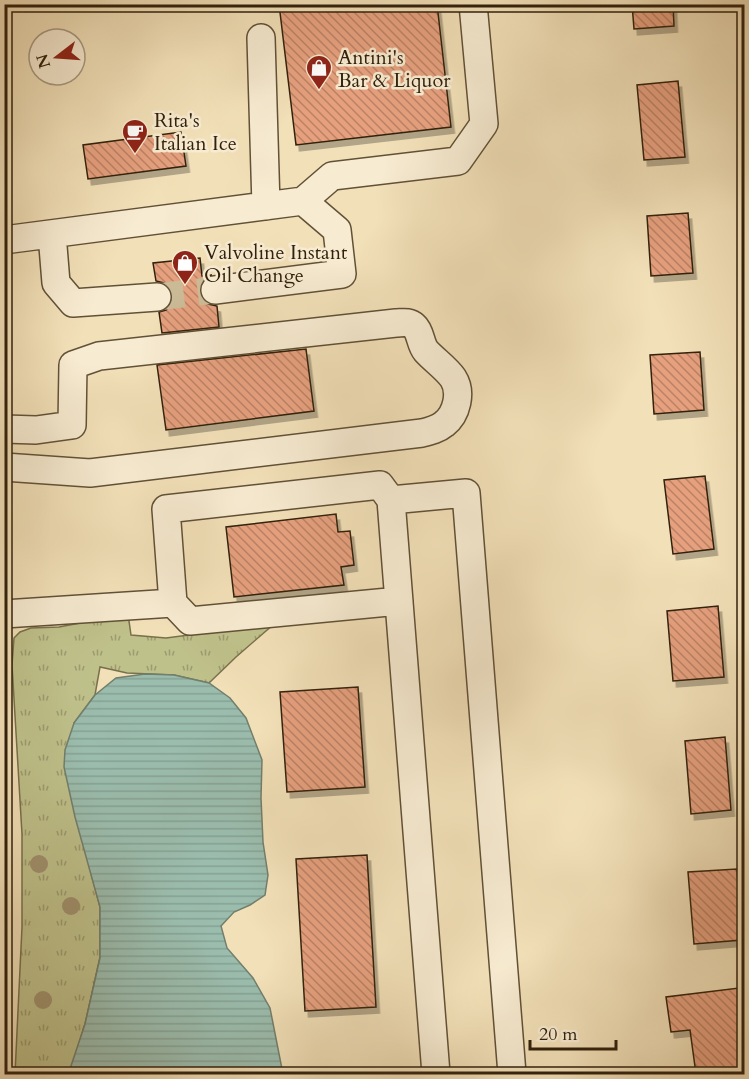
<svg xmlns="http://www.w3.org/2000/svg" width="749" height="1079" font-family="Cardo,serif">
  <defs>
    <pattern id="grass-tufts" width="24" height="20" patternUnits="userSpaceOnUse" patternTransform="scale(1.5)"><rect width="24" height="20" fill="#bfc18b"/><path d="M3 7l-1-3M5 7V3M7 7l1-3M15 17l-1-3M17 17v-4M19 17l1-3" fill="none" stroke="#9c9c70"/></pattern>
    <pattern id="water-rules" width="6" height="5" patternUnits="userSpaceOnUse" patternTransform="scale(1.5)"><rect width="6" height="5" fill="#9bbdae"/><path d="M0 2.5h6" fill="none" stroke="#86a294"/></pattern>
    <pattern id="building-back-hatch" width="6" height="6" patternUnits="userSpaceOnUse" patternTransform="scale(1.5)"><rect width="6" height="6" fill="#e6a07e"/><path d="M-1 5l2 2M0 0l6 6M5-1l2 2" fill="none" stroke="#bb8266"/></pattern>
    <filter id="shadow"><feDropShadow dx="3.5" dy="6" stdDeviation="0" flood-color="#0004"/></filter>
  </defs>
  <rect width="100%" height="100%" fill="#f2e0b8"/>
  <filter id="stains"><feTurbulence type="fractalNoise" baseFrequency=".00333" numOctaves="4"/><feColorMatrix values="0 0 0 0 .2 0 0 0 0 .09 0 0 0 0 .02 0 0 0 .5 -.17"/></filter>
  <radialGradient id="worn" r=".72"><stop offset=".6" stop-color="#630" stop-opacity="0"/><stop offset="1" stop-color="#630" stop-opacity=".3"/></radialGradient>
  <!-- grass -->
  <path fill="url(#grass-tufts)" stroke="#78714c" stroke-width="1.5" d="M 128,614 L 131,635 L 166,638 L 274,624 L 236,657 L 209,683 L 174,675 L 127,673 L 100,667 L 95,695 L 74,723 L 91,873 L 100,907 L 100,957 L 85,1024 L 71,1069 L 70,1074 L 15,1074 L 22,927 L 22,834 L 12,665 L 14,638 L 20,632 L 31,628 L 59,627 Z"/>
  <!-- water -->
  <path fill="url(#water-rules)" stroke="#717f6d" stroke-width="1.5" d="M 145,674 L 174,675 L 209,683 L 230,698 L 246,718 L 262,760 L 261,798 L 263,842 L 268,875 L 265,895 L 250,905 L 234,912 L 221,926 L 227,948 L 253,978 L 270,1008 L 283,1074 L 70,1074 L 71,1066 L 85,1024 L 100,958 L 100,907 L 75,817 L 64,767 L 65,750 L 74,723 L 95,695 L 116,678 Z"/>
  <!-- building -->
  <path fill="url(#building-back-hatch)" stroke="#31210c" stroke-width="1.5" filter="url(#shadow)" d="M 279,4 L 437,4 L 451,127 L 296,145 Z
    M 632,4 L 673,4 L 674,26 L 634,29 Z
    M 678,81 L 685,157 L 644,160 L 637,85 Z
    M 181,132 L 186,166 L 88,179 L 83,145 Z
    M 688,213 L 693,273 L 651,276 L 647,216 Z
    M 200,258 L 202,276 L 212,275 L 205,278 L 201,283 L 200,293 L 203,300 L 208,304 L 217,306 L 219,327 L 162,333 L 159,312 L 166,310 L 171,304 L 173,295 L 170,289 L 164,283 L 156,281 L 153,263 Z
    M 306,349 L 314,411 L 166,430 L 157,365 Z
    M 700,352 L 704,410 L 654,414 L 650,355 Z
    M 705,476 L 714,549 L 673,554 L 664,480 Z
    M 336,514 L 338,532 L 350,531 L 354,565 L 341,567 L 344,585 L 234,597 L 226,527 Z
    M 718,606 L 724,677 L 673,681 L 667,611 Z
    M 358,687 L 365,787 L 287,792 L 280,692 Z
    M 725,737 L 731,810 L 691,814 L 685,741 Z
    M 367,855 L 376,1007 L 305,1011 L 296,859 Z
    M 737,869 L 742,940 L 694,944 L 688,872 Z
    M 739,988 L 744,1033 L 744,1068 L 696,1074 L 690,1030 L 671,1032 L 666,997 Z"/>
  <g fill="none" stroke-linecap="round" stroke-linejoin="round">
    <!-- minor-tunnel -->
    <path stroke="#cbba96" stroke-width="27" stroke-dasharray="27 14" stroke-linecap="butt" d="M 157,297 L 215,290"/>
    <defs>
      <path id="minor" d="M 261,38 L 266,206
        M 52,234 L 56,283 L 73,303 L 157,297
        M 4,240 L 303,201 L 332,176 L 458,161 L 484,124 L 473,4
        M 215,290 L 342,274 L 337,230 L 303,201
        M 4,429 L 36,430 L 72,425 L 73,365 L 99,356 L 396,323 C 402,323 409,321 414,326 C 421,332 420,344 426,351 C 434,360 446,368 453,378 C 462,392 457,414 444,424 C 438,429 430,431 422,433 L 90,473 L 4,467
        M 173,603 L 166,509 L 380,485 L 391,500
        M 4,614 L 173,603 L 190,621 L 399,601
        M 436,1074 L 391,500 L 466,493 L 512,1074"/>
    </defs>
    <!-- minor casing -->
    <use href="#minor" stroke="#615137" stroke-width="30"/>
    <!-- minor -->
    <use href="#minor" stroke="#f7ebd1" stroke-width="27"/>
  </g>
  <!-- trees -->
  <g fill="#a0916e">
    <circle cx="39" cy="864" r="9"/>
    <circle cx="71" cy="906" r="9"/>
    <circle cx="43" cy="1000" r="9"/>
  </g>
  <!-- icons -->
  <defs>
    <symbol id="shop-pin" viewBox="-11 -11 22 30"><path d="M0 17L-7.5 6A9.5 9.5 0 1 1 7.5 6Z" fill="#8f2418" stroke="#f7ebd1"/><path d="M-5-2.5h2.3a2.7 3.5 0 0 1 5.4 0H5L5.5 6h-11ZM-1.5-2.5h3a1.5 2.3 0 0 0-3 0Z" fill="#fff"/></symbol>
    <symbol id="cafe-pin" viewBox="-11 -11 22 30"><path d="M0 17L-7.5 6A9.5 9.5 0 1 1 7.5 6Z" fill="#8f2418" stroke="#f7ebd1"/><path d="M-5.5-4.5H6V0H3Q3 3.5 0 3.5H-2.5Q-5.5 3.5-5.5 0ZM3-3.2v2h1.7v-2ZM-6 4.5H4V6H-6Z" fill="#fff"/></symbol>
  </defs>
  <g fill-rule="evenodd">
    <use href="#shop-pin" x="304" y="53" width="30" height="40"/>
    <use href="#cafe-pin" x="120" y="117" width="30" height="40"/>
    <use href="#shop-pin" x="170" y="248" width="30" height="40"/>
  </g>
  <g text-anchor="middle" stroke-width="5" stroke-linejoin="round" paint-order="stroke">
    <!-- poi labels -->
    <g font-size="20" fill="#31210c" stroke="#f7ebd1" text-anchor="start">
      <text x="338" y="64">Antini's<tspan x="338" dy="23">Bar &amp; Liquor</tspan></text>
      <text x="154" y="127">Rita's<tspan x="154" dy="23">Italian Ice</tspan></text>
      <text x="204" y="259">Valvoline Instant<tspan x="204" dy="23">Oil Change</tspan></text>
    </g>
  </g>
  <!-- margin -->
  <rect width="749" height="1079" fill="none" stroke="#f2e0b8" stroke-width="24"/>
  <rect x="6" y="6" width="737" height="1067" fill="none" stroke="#31210c" stroke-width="3"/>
  <rect x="12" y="12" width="725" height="1055" fill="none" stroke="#31210c" stroke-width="1.5"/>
  <!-- north arrow -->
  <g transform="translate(57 57) rotate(253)"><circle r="28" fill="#f7ebd1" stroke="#a89a82" stroke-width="1.5"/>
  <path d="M0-4.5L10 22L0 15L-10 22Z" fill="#8f2418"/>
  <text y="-9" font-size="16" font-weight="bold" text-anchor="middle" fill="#31210c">N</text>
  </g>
  <!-- scale -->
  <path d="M530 1040v9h86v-9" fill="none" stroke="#31210c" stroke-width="3"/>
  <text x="539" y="1040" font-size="18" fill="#31210c" stroke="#f7ebd1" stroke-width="4.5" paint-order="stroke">20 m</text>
  <rect width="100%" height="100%" filter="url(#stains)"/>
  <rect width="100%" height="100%" fill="url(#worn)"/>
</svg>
